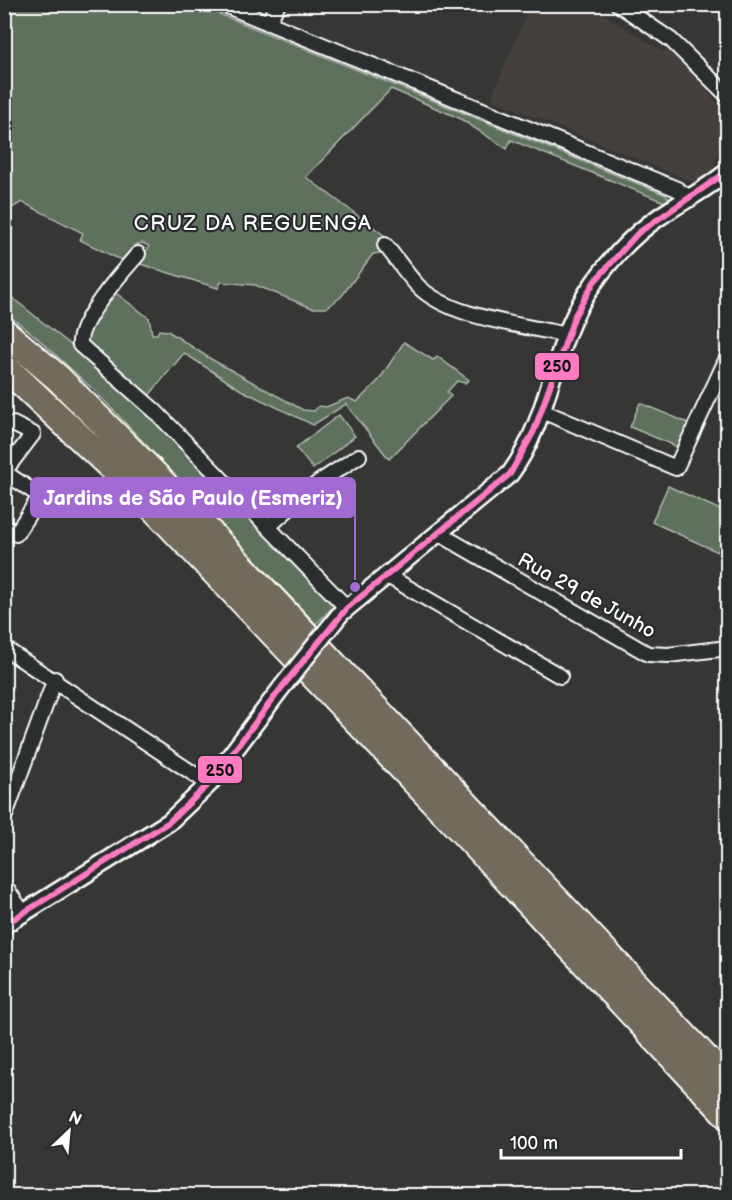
<svg xmlns="http://www.w3.org/2000/svg" width="732" height="1200" font-family="'Balsamiq Sans',sans-serif">
  <rect width="100%" height="100%" fill="#363635"/>
  <filter id="ink" filterUnits="userSpaceOnUse"><feTurbulence type="fractalNoise" baseFrequency=".0167" numOctaves="2"/><feDisplacementMap in="SourceGraphic" scale="12" xChannelSelector="R" yChannelSelector="G"/><feConvolveMatrix kernelMatrix="1 2 1 2 8 2 1 2 1" color-interpolation-filters="sRGB"/></filter>
  <g filter="url(#ink)">
    <!-- built -->
    <path fill="#45403d" d="M 530,5 L 589,5 L 662,51 L 669,51 L 678,60 L 708,91 L 717,103 L 720,113 L 719,148 L 712,173 L 696,183 L 491,99 Z"/>
    <!-- green -->
    <path fill="#5d715b" stroke="#aeb8ad" stroke-width="1.5" d="M 4,5 L 197,5 L 666,195 L 670,200 L 669,204 L 511,140 L 507,149 L 459,118 L 391,89 L 306,177 L 385,236 L 378,247 L 380,253 L 373,254 L 341,297 L 326,308 L 312,308 L 255,285 L 221,282 L 218,288 L 140,264 L 149,246 L 142,243 L 135,245 L 123,261 L 80,240 L 83,233 L 22,202 L 5,212 Z
      M 4,291 L 124,388 L 336,604 L 316,624 L 96,392 L 35,336 L 5,312 Z
      M 113,291 L 149,318 L 152,334 L 157,334 L 159,330 L 168,331 L 209,358 L 303,410 L 314,411 L 319,406 L 326,407 L 348,398 L 357,402 L 379,380 L 404,342 L 433,360 L 438,357 L 469,380 L 465,383 L 457,381 L 447,392 L 451,396 L 389,459 L 346,404 L 313,425 L 241,390 L 184,353 L 147,398 L 85,344 L 86,336 Z
      M 4,347 L 55,390 L 108,445 L 5,353 Z
      M 640,403 L 688,423 L 678,447 L 630,427 Z
      M 339,415 L 355,436 L 313,469 L 296,448 Z
      M 668,486 L 727,513 L 727,533 L 718,552 L 652,522 Z"/>
    <g fill="none" stroke-linecap="round" stroke-linejoin="round">
      <defs>
        <path id="minor" d="M 222,4 L 677,189 L 691,199
          M 618,4 L 671,40 L 728,96
          M 268,23 L 278,4
          M 385,245 C 396,258 406,273 417,285 C 448,318 524,325 567,335
          M 138,254 C 123,271 77,322 80,345 L 155,411 L 347,608
          M 542,411 L 676,468 L 728,356
          M 4,472 L 40,496 L 16,534 L 4,526
          M 4,472 L 33,434 L 13,424
          M 269,526 L 319,482 L 359,456
          M 438,533 L 648,654 L 668,655 L 728,648
          M 386,575 L 560,676
          M 4,648 L 209,784
          M 4,818 L 55,679
          M 4,885 L 24,914"/>
        <path id="tertiary" d="M 341,613 L 510,474 C 550,420 551,349 587,293 C 605,265 631,236 659,217 C 682,201 706,190 728,171
          M 4,925 L 169,822 L 209,784 L 282,687"/>
        <path id="motorway" d="M 4,332 L 58,378 L 157,477 L 728,1082
          M 4,366 L 142,496 L 444,812 L 728,1116"/>
      </defs>
      <!-- minor casing -->
      <use href="#minor" stroke="#fff" stroke-width="18"/>
      <!-- tertiary casing -->
      <use href="#tertiary" stroke="#fff" stroke-width="21"/>
      <!-- motorway casing -->
      <use href="#motorway" stroke="#fff" stroke-width="30"/>
      <!-- minor -->
      <use href="#minor" stroke="#2a2d2e" stroke-width="14"/>
      <!-- tertiary -->
      <use href="#tertiary" stroke="#2a2d2e" stroke-width="16"/>
      <!-- motorway -->
      <use href="#motorway" stroke="#726b5a" stroke-width="26"/>
      <defs>
        <path id="tertiary-bridge" d="M 282,687 L 341,613"/>
      </defs>
      <!-- tertiary-bridge casing -->
      <use href="#tertiary-bridge" stroke="#fff" stroke-width="21" stroke-linecap="butt"/>
      <!-- tertiary-bridge -->
      <use href="#tertiary-bridge" stroke="#2a2d2e" stroke-width="16"/>
      <defs>
        <path id="bus-1" d="M 4,925 L 169,822 L 209,784 L 282,687 L 347,608 L 510,474 L 534,431 L 575,315 L 594,282 L 638,233 L 728,171"/>
      </defs>
      <!-- bus-1 casing -->
      <use href="#bus-1" stroke="#2a2d2e" stroke-width="10"/>
      <!-- bus-1 -->
      <use href="#bus-1" stroke="#fe7ac1" stroke-width="6"/>
    </g>
  </g>
  <g text-anchor="middle" stroke-width="4.5" stroke-linejoin="round" paint-order="stroke">
    <!-- street labels -->
    <g font-size="20" fill="#fff" stroke="#2a2d2e">
      <text transform="translate(587 595) rotate(29)" y="7">Rua 29 de Junho</text>
    </g>
    <!-- neighbourhood labels -->
    <g font-size="21" letter-spacing="1.5" fill="#fff" stroke="#2a2d2e">
      <text x="253" y="230">CRUZ DA REGUENGA</text>
    </g>
  </g>
  <!-- callouts -->
  <path fill="none" stroke="#a36bd2" stroke-width="2" d="M355 587L355 498"/>
  <circle fill="#a36bd2" stroke="#2a2d2e" stroke-width="2" cx="355" cy="587" r="6"/>
  <rect fill="#a36bd2" stroke="#a36bd2" stroke-width="2" x="31" y="478" width="324" height="39" rx="6"/>
  <g font-size="21" text-anchor="middle" font-weight="bold" fill="#fff">
    <text x="193" y="505">Jardins de São Paulo (Esmeriz)</text>
  </g>
  <g stroke="#2a2d2e" stroke-width="2">
    <rect x="534" y="352" width="46" height="29" rx="6" fill="#fe7ac1"/>
    <rect x="197" y="755" width="46" height="29" rx="6" fill="#fe7ac1"/>
  </g>
  <g font-size="16" text-anchor="middle" font-weight="bold" fill="#111">
    <text x="557" y="372">250</text>
    <text x="220" y="776">250</text>
  </g>
  <!-- margin -->
  <rect width="732" height="1200" fill="none" stroke="#2a2d2e" stroke-width="24"/>
  <rect x="12" y="12" width="708" height="1176" fill="none" stroke="#fff" stroke-width="2" filter="url(#ink)"/>
  <!-- north arrow -->
  <g transform="translate(69 1131) rotate(26)" stroke="#2a2d2e" stroke-width="4.5" paint-order="stroke">
  <path d="M0-4.5L10 22L0 15L-10 22Z" fill="#ffffff"/>
  <text y="-9" font-size="16" font-weight="bold" text-anchor="middle" fill="#ffffff">N</text>
  </g>
  <!-- scale -->
  <path d="M501 1149v9h180v-9" fill="none" stroke="#ffffff" stroke-width="3"/>
  <text x="510" y="1149" font-size="18" fill="#ffffff" stroke="#2a2d2e" stroke-width="4.5" paint-order="stroke">100 m</text>
</svg>
